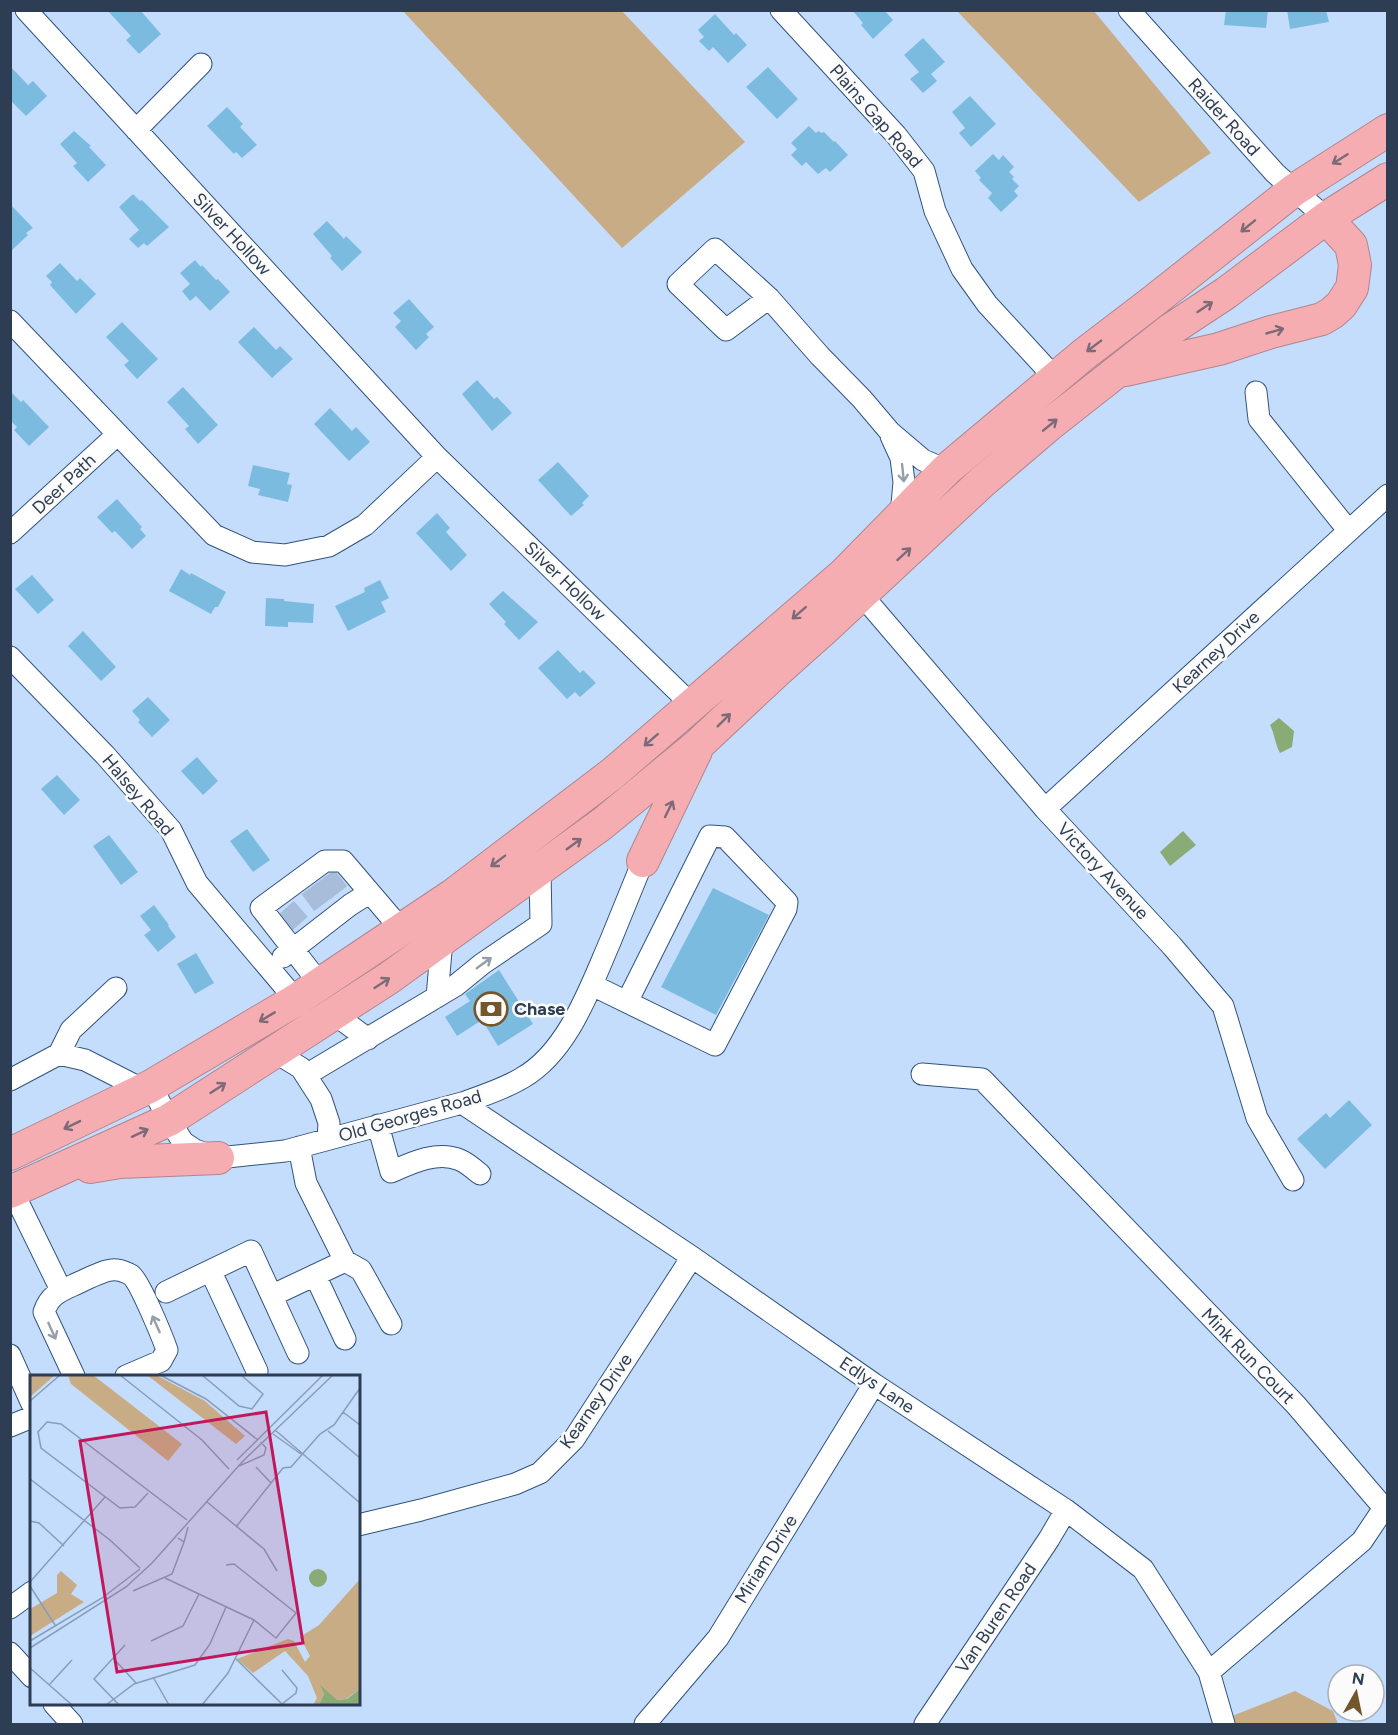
<svg xmlns="http://www.w3.org/2000/svg" width="1398" height="1735" font-family="Figtree,sans-serif">
  <rect width="100%" height="100%" fill="#c5ddfc"/>
  <!-- green -->
  <path fill="#c8ac85" d="M 403,11 L 622,11 L 745,142 L 622,248 Z
    M 957,11 L 1094,11 L 1211,153 L 1139,202 Z
    M 1295,1691 L 1333,1711 L 1338,1724 L 1212,1724 Z"/>
  <!-- water -->
  <path fill="#89ac77" d="M 1279,718 L 1294,731 L 1292,747 L 1280,753 C 1275,744 1275,735 1270,725 Z
    M 1183,831 L 1196,845 L 1170,866 L 1160,852 Z"/>
  <!-- building -->
  <path fill="#7cbbe0" d="M 107,10 L 140,10 L 161,34 L 139,54 L 126,40 L 131,36 Z
    M 852,10 L 884,10 L 893,20 L 873,39 L 861,25 L 863,23 Z
    M 1226,10 L 1268,10 L 1266,28 L 1224,25 Z
    M 1287,10 L 1326,10 L 1329,22 L 1290,29 Z
    M 715,14 L 734,35 L 736,33 L 747,45 L 728,63 L 713,47 L 709,51 L 699,41 L 704,37 L 698,30 Z
    M 923,38 L 945,62 L 931,74 L 937,81 L 923,93 L 910,79 L 919,72 L 904,55 Z
    M 10,66 L 28,85 L 33,81 L 47,96 L 26,116 L 10,100 Z
    M 768,67 L 798,99 L 777,119 L 746,87 Z
    M 970,96 L 996,124 L 971,147 L 959,133 L 965,128 L 952,112 Z
    M 227,107 L 243,124 L 240,127 L 257,145 L 242,158 L 236,152 L 234,154 L 207,126 Z
    M 809,126 L 816,133 L 818,131 L 822,133 L 824,132 L 834,142 L 835,141 L 848,155 L 830,172 L 826,168 L 818,174 L 806,162 L 802,166 L 791,155 L 797,149 L 791,143 Z
    M 74,131 L 91,146 L 89,147 L 106,165 L 88,182 L 73,166 L 77,163 L 60,144 Z
    M 993,154 L 999,160 L 1003,155 L 1014,167 L 1009,172 L 1014,177 L 1012,179 L 1019,186 L 1014,191 L 1018,196 L 1001,212 L 988,198 L 992,193 L 979,180 L 981,178 L 975,171 Z
    M 133,194 L 140,201 L 142,200 L 169,227 L 147,246 L 144,243 L 138,248 L 129,239 L 139,230 L 119,207 Z
    M 10,204 L 33,228 L 26,233 L 28,235 L 10,252 Z
    M 327,221 L 344,239 L 346,236 L 362,252 L 342,271 L 330,258 L 332,256 L 313,234 Z
    M 195,260 L 201,267 L 202,265 L 216,280 L 218,279 L 230,292 L 210,311 L 196,296 L 190,301 L 182,291 L 190,284 L 180,273 Z
    M 60,263 L 77,281 L 80,278 L 96,294 L 76,314 L 50,285 L 52,282 L 46,276 Z
    M 409,299 L 434,327 L 426,334 L 429,337 L 416,350 L 395,327 L 401,321 L 393,313 Z
    M 122,322 L 158,359 L 137,379 L 124,365 L 129,361 L 106,337 Z
    M 254,327 L 276,350 L 280,346 L 293,359 L 272,378 L 238,342 Z
    M 477,380 L 494,399 L 497,397 L 512,413 L 492,431 L 462,394 Z
    M 183,387 L 218,425 L 198,444 L 185,429 L 189,426 L 167,402 Z
    M 10,391 L 21,402 L 23,400 L 49,427 L 29,446 L 14,430 L 17,427 L 10,420 Z
    M 330,408 L 352,431 L 356,427 L 370,442 L 349,461 L 314,424 Z
    M 558,462 L 589,496 L 582,503 L 584,505 L 571,516 L 538,480 Z
    M 253,465 L 290,473 L 287,484 L 292,485 L 288,502 L 258,495 L 260,489 L 248,486 Z
    M 117,499 L 142,527 L 140,529 L 146,536 L 132,549 L 115,531 L 112,533 L 97,517 Z
    M 437,513 L 450,528 L 446,532 L 467,555 L 451,571 L 416,533 Z
    M 181,569 L 190,575 L 191,573 L 226,592 L 218,607 L 215,607 L 211,614 L 169,591 Z
    M 32,575 L 54,600 L 38,614 L 15,589 Z
    M 380,580 L 389,598 L 381,602 L 386,612 L 348,631 L 335,606 L 365,592 L 364,588 Z
    M 503,591 L 538,622 L 519,640 L 504,624 L 506,622 L 489,604 Z
    M 266,598 L 284,599 L 284,601 L 314,604 L 313,623 L 288,622 L 288,627 L 265,626 Z
    M 83,631 L 116,667 L 101,681 L 68,646 Z
    M 558,650 L 580,673 L 583,670 L 596,683 L 580,697 L 575,692 L 567,699 L 538,668 Z
    M 148,697 L 170,720 L 152,737 L 138,722 L 140,720 L 132,711 Z
    M 197,757 L 218,781 L 203,795 L 181,771 Z
    M 57,775 L 80,800 L 64,815 L 41,789 Z
    M 247,829 L 270,860 L 253,872 L 230,841 Z
    M 109,835 L 138,872 L 121,885 L 93,846 Z
    M 713,888 L 769,915 L 716,1015 L 661,987 Z
    M 154,905 L 169,925 L 168,926 L 176,937 L 158,952 L 144,935 L 151,930 L 140,916 Z
    M 196,953 L 214,983 L 195,994 L 177,964 Z
    M 499,970 L 533,1024 L 498,1046 L 482,1020 L 457,1036 L 445,1017 L 470,1001 L 465,994 Z
    M 1349,1100 L 1372,1125 L 1325,1169 L 1297,1139 L 1326,1113 L 1330,1118 Z"/>
  <g fill="none" stroke-linecap="round" stroke-linejoin="round">
    <!-- minor-tunnel -->
    <path stroke="#a7bdda" stroke-width="21" stroke-dasharray="21 10" stroke-linecap="butt" d="M 326,876 L 340,894
      M 310,888 L 325,908
      M 286,908 L 301,925"/>
    <defs>
      <path id="minor" d="M 26,10 L 437,457 L 692,705
        M 781,10 L 896,135 L 924,171 L 935,211 L 962,269 L 987,304 L 1055,378
        M 1129,10 L 1275,173 L 1326,218
        M 136,130 L 201,64
        M 769,298 L 726,330 L 678,284 L 715,249 L 769,298 L 820,356 L 862,399 L 890,432 L 923,460 L 946,470
        M 10,321 L 214,535 L 252,552 L 285,555 L 329,546 L 365,525 L 437,457
        M 1256,392 L 1259,419 L 1348,530
        M 891,436 L 901,458 L 904,482 L 901,516
        M 10,533 L 118,434
        M 861,594 L 1045,809 L 1172,946 L 1223,1006 L 1257,1118 L 1293,1180
        M 10,657 L 105,755 L 171,830 L 197,883 L 296,1000
        M 1045,809 L 1388,495
        M 283,957 L 350,905 L 369,893
        M 320,984 L 261,908 L 325,861 L 343,861 L 401,929
        M 592,985 L 715,1045 L 786,909 L 787,902 L 725,837 L 710,836 L 627,1002
        M 437,997 L 442,940
        M 334,1014 L 368,1039
        M 275,1052 L 301,1068 L 321,1099 L 329,1123 L 328,1139
        M 59,1054 L 71,1030 L 116,988
        M 922,1074 L 982,1079 L 1296,1405 L 1384,1508 L 1362,1541 L 1209,1672
        M 306,1075 L 455,986 L 482,964 L 541,924 L 540,869
        M 10,1080 L 59,1054 L 85,1060 L 144,1090
        M 151,1086 L 169,1120 L 183,1142 L 195,1150 L 218,1158 L 285,1151 L 462,1103 C 482,1096 504,1089 522,1078 C 568,1052 590,988 610,942 C 621,915 632,888 643,861
        M 462,1103 L 692,1257 L 874,1384 L 1066,1510 L 1143,1569 L 1209,1672 L 1224,1724
        M 378,1125 L 391,1172 C 411,1163 438,1150 460,1160 C 467,1163 474,1169 480,1174
        M 13,1192 L 61,1290
        M 345,1261 L 361,1270 L 391,1324
        M 211,1272 L 257,1371
        M 315,1275 L 345,1339
        M 166,1292 L 251,1251 L 298,1353
        M 273,1295 L 345,1261 L 306,1183 L 299,1147
        M 10,1355 L 32,1404
        M 74,1376 L 44,1312 C 50,1294 61,1291 78,1283 C 87,1279 107,1268 117,1270 C 120,1270 128,1273 131,1275 C 140,1282 162,1336 167,1350 L 161,1361 L 126,1376
        M 10,1426 L 32,1417
        M 358,1525 L 421,1510 L 515,1484 L 540,1473 L 574,1439 L 692,1257
        M 10,1608 L 32,1592
        M 10,1653 L 32,1677
        M 54,1704 L 72,1724
        M 645,1724 L 718,1638 L 874,1384
        M 925,1724 L 1049,1539 L 1066,1510"/>
      <path id="highway" d="M 1126,370 L 1219,349 L 1271,332 L 1322,319 L 1332,313 L 1341,305 L 1352,288 L 1355,265 L 1351,245 L 1326,218
        M 643,861 L 696,751
        M 10,1154 L 151,1086 L 296,1000 L 453,895 L 612,774 L 692,705 L 843,575 L 946,470 L 1083,355 L 1151,303 L 1294,190 L 1388,130
        M 90,1167 L 120,1162 L 218,1158
        M 10,1192 L 169,1120 L 389,978 L 602,824 L 699,744 L 777,671 L 823,630 L 982,482 L 1049,425 L 1170,330 L 1226,293 L 1326,218 L 1388,179"/>
    </defs>
    <!-- minor casing -->
    <use href="#minor" stroke="#315380" stroke-width="23"/>
    <!-- highway casing -->
    <use href="#highway" stroke="#af8690" stroke-width="34"/>
    <!-- minor -->
    <use href="#minor" stroke="#fff" stroke-width="21"/>
    <!-- highway -->
    <use href="#highway" stroke="#f5adb1" stroke-width="32"/>
  </g>
  <!-- one-way arrows -->
  <defs><path id="oneway-shaft" d="M-6 0H5M1.5-3L5.5 0L1.5 3" fill="none" stroke-width="1.6" stroke-linecap="round" stroke-linejoin="round" transform="scale(1.5)"/></defs>
  <g stroke="#7d6a79">
    <use href="#oneway-shaft" transform="translate(1340 159) rotate(148)"/>
    <use href="#oneway-shaft" transform="translate(1248 226) rotate(141)"/>
    <use href="#oneway-shaft" transform="translate(1205 307) rotate(-34)"/>
    <use href="#oneway-shaft" transform="translate(1275 331) rotate(-16)"/>
    <use href="#oneway-shaft" transform="translate(1094 346) rotate(143)"/>
    <use href="#oneway-shaft" transform="translate(1050 425) rotate(-39)"/>
    <use href="#oneway-shaft" transform="translate(904 554) rotate(-42)"/>
    <use href="#oneway-shaft" transform="translate(799 613) rotate(139)"/>
    <use href="#oneway-shaft" transform="translate(724 720) rotate(-45)"/>
    <use href="#oneway-shaft" transform="translate(651 740) rotate(139)"/>
    <use href="#oneway-shaft" transform="translate(669 809) rotate(-64)"/>
    <use href="#oneway-shaft" transform="translate(574 844) rotate(-36)"/>
    <use href="#oneway-shaft" transform="translate(498 861) rotate(143)"/>
    <use href="#oneway-shaft" transform="translate(382 983) rotate(-33)"/>
    <use href="#oneway-shaft" transform="translate(267 1017) rotate(149)"/>
    <use href="#oneway-shaft" transform="translate(218 1088) rotate(-33)"/>
    <use href="#oneway-shaft" transform="translate(72 1125) rotate(154)"/>
    <use href="#oneway-shaft" transform="translate(140 1133) rotate(-25)"/>
  </g>
  <g stroke="#969ea9">
    <use href="#oneway-shaft" transform="translate(903 473) rotate(84)"/>
    <use href="#oneway-shaft" transform="translate(484 963) rotate(-36)"/>
    <use href="#oneway-shaft" transform="translate(156 1324) rotate(-114)"/>
    <use href="#oneway-shaft" transform="translate(52 1331) rotate(66)"/>
  </g>
  <!-- icons -->
  <defs>
    <symbol id="bank-ring" viewBox="-11 -11 22 22"><circle r="9.5" fill="#fbfbfb" stroke="#73562a" stroke-width="1.5"/><path d="M-6-4H6V4H-6ZM0-2.3a2.3 2.3 0 1 0 0 4.6a2.3 2.3 0 1 0 0-4.6Z" fill="#73562a"/></symbol>
  </defs>
  <g fill-rule="evenodd">
    <use href="#bank-ring" x="472" y="990" width="38" height="38"/>
  </g>
  <g text-anchor="middle" stroke-width="5" stroke-linejoin="round" paint-order="stroke">
    <!-- street labels -->
    <g font-size="18" fill="#2d3d53" stroke="#fbfbfb">
      <text transform="translate(876 116) rotate(49)" y="6">Plains Gap Road</text>
      <text transform="translate(1224 117) rotate(48)" y="6">Raider Road</text>
      <text transform="translate(232 234) rotate(47)" y="6">Silver Hollow</text>
      <text transform="translate(64 484) rotate(-43)" y="6">Deer Path</text>
      <text transform="translate(565 581) rotate(44)" y="6">Silver Hollow</text>
      <text transform="translate(1216 652) rotate(-43)" y="6">Kearney Drive</text>
      <text transform="translate(138 795) rotate(50)" y="6">Halsey Road</text>
      <text transform="translate(1103 871) rotate(47)" y="6">Victory Avenue</text>
      <text transform="translate(410 1116) rotate(-16)" y="6">Old Georges Road</text>
      <text transform="translate(1248 1356) rotate(46)" y="6">Mink Run Court</text>
      <text transform="translate(877 1385) rotate(34)" y="6">Edlys Lane</text>
      <text transform="translate(596 1401) rotate(-55)" y="6">Kearney Drive</text>
      <text transform="translate(766 1559) rotate(-58)" y="6">Miriam Drive</text>
      <text transform="translate(996 1618) rotate(-56)" y="6">Van Buren Road</text>
    </g>
    <!-- poi labels -->
    <g font-size="18" font-weight="bold" fill="#2d3d53" stroke="#fbfbfb" text-anchor="start">
      <text x="514" y="1015">Chase</text>
    </g>
  </g>
  <!-- overview -->
  <g transform="translate(30 1375)">
    <rect width="330" height="330" fill="#c5ddfc"/>
    <path d="M 0,0 L 25,0 L 0,22 ZM 38,0 L 63,0 L 152,69 L 138,86 L 41,9 ZM 117,0 L 126,0 L 175,26 L 215,61 L 206,69 ZM 31,196 L 47,210 L 41,219 L 54,227 L 0,261 L 0,234 L 27,218 L 27,200 ZM 330,204 L 330,314 L 316,324 L 306,325 L 291,312 L 294,319 L 289,330 L 283,330 L 287,323 L 278,301 L 255,276 L 223,298 L 207,284 L 258,264 L 264,266 L 275,287 L 280,281 L 270,262 L 289,250 Z" fill="#c8ac85"/>
    <path d="M279 203a9 9 0 1 1 18 0a9 9 0 1 1-18 0ZM 290,310 L 307,325 L 317,324 L 330,314 L 330,330 L 289,330 L 294,319 Z" fill="#89ac77"/>
    <path fill="none" stroke="#889db8" stroke-width="1.5" d="M 90,0 L 172,65 L 199,94M 130,0 L 176,24 L 228,65M 172,0 L 209,31 L 222,34 L 233,19 L 211,0M 0,26 L 30,0M 313,37 L 330,50M 245,55 L 330,128M 298,56 L 330,83M 243,59 L 271,79M 207,85 L 293,0M 209,91 L 234,80 L 236,73 L 231,67M 226,92 L 241,108M 0,104 L 80,165 L 110,193M 118,118 L 105,132 L 90,133 L 11,73 L 8,57 L 17,47 L 31,49 L 157,145M 177,127 L 234,174 L 247,196M 0,146 L 9,148 L 34,171M 206,152 L 253,93 L 261,92 L 290,59 L 304,50 L 330,13M 148,163 L 154,167 L 158,152M 135,203 L 224,245 L 246,263 L 266,238 L 204,189 L 196,190M 0,207 L 75,122M 0,211 L 25,250M 103,216 L 142,199 L 154,167M 0,266 L 72,223 L 110,194M 121,266 L 153,251 L 169,219M 0,273 L 96,212 L 122,188 L 213,86 L 303,0M 83,283 L 106,308M 206,284 L 252,329M 0,293 L 42,330M 123,302 L 139,330M 19,310 L 42,285M 252,329 L 266,318 L 267,313 L 252,295M 76,330 L 104,309 L 165,290 L 180,269 L 196,232M 89,330 L 64,304 L 95,270M 172,330 L 198,298 L 224,245"/>
    <path fill="#c2185b" fill-opacity="0.15" stroke="#c2185b" stroke-width="3" d="M 236,37 L 273,268 L 87,297 L 50,66 Z"/>
    <rect width="330" height="330" fill="none" stroke="#2d3d53" stroke-width="3"/>
  </g>
  <!-- border -->
  <rect width="1398" height="1735" fill="none" stroke="#2d3d53" stroke-width="24"/>
  <!-- north arrow -->
  <g transform="translate(1356 1693) rotate(9)"><circle r="28" fill="#fbfbfb" stroke="#a9afb8" stroke-width="1.5"/>
  <path d="M0-4.5L10 22L0 15L-10 22Z" fill="#73562a"/>
  <text y="-9" font-size="16" font-weight="bold" text-anchor="middle" fill="#2d3d53">N</text>
  </g>
</svg>
